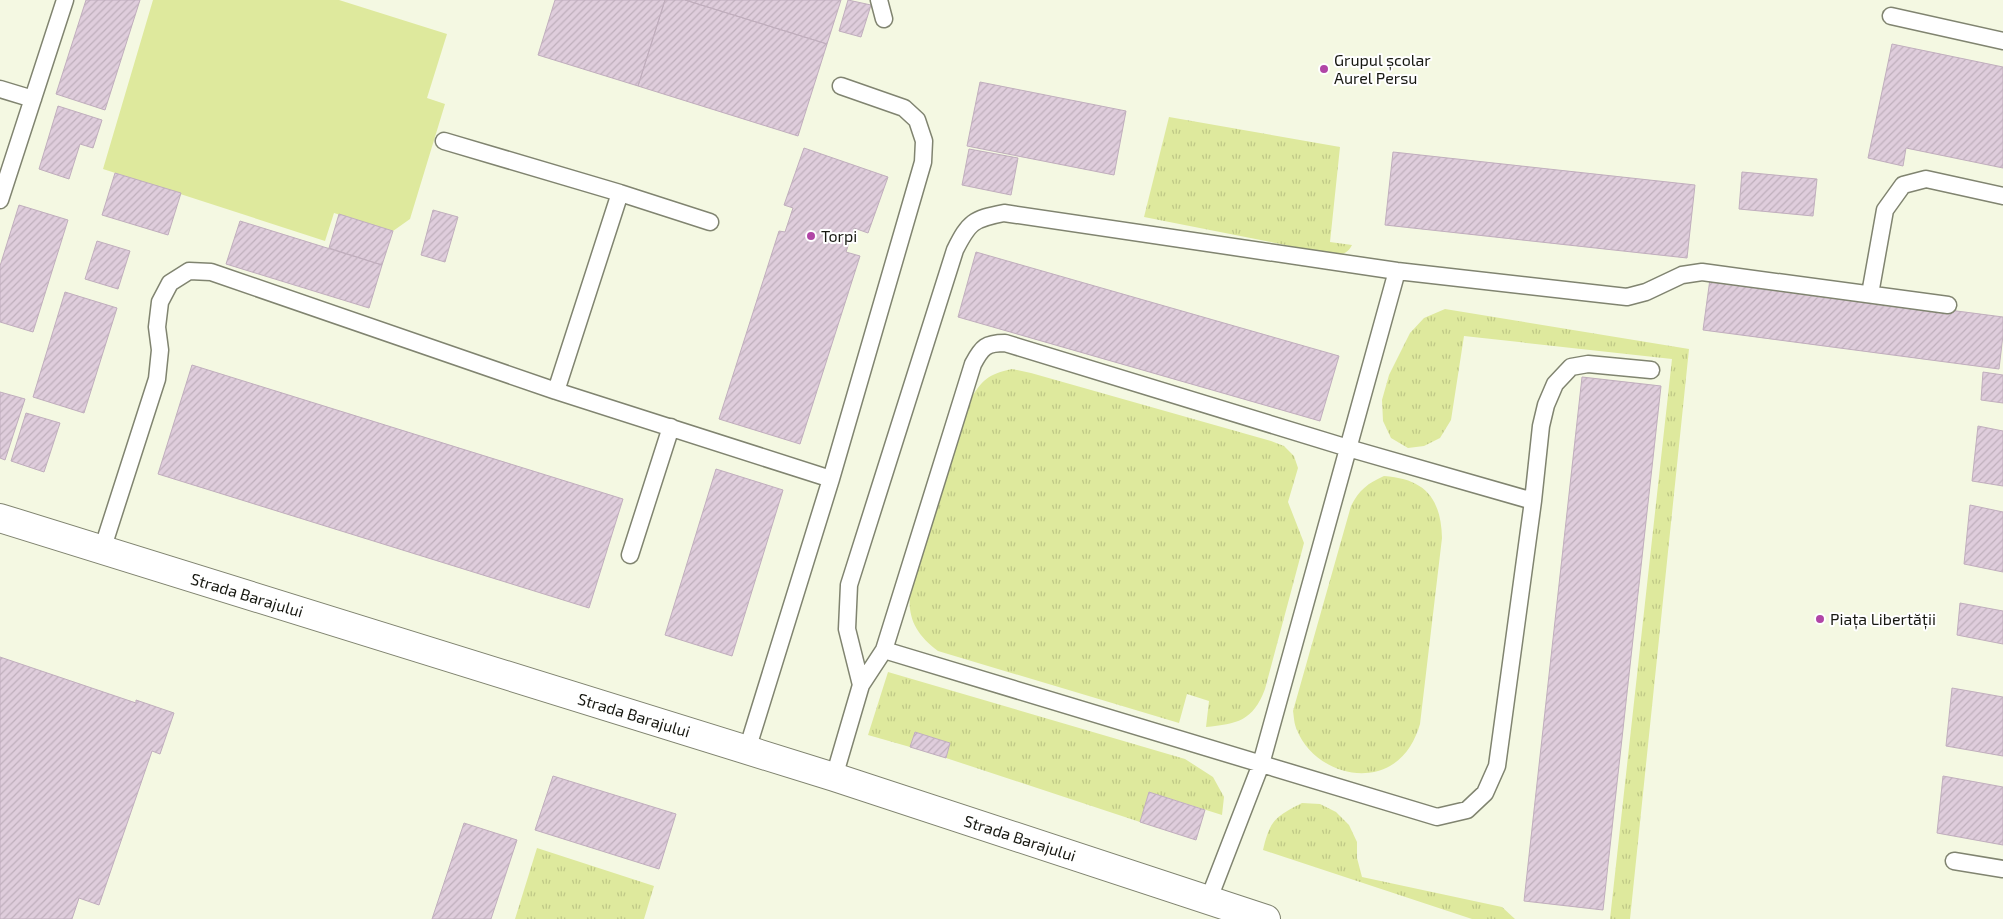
<svg xmlns="http://www.w3.org/2000/svg" width="2003" height="919" font-family="'Exo 2',sans-serif">
  <defs>
    <pattern id="grass-tufts" width="24" height="20" patternUnits="userSpaceOnUse" patternTransform="scale(1.25)"><rect width="24" height="20" fill="#dee99d"/><path d="M3 7l-1-3M5 7V3M7 7l1-3M15 17l-1-3M17 17v-4M19 17l1-3" fill="none" stroke="#bec786"/></pattern>
    <pattern id="building-hatch" width="6" height="6" patternUnits="userSpaceOnUse" patternTransform="scale(1.25)"><rect width="6" height="6" fill="#dfcddc"/><path d="M-1 1l2-2M0 6l6-6M5 7l2-2" fill="none" stroke="#bfafbc"/></pattern>
  </defs>
  <rect width="100%" height="100%" fill="#f4f8e2"/>
  <!-- grass -->
  <path fill="url(#grass-tufts)" d="M 1169,117 L 1340,147 L 1330,242 L 1352,245 C 1346,257 1338,254 1326,253 L 1144,217 Z
    M 1445,309 L 1689,349 L 1630,919 L 1610,919 L 1672,359 L 1464,336 L 1451,420 L 1440,438 L 1424,446 L 1408,448 L 1391,438 L 1383,421 L 1382,400 L 1389,375 L 1410,333 L 1424,318 Z
    M 1012,369 L 1031,373 L 1271,441 L 1284,446 L 1294,456 L 1298,468 L 1288,502 L 1304,543 L 1265,689 C 1253,721 1237,724 1206,727 L 1209,701 L 1187,694 L 1179,723 L 938,651 C 914,633 906,615 911,586 L 970,400 C 982,380 988,374 1012,369 Z
    M 1384,476 C 1425,479 1441,498 1442,538 L 1420,724 C 1415,741 1406,757 1390,766 C 1356,785 1310,764 1297,730 C 1294,724 1294,717 1293,711 L 1351,506 C 1359,490 1368,483 1384,476 Z
    M 888,672 L 1185,759 L 1213,777 L 1224,797 L 1222,815 L 1149,792 L 1140,822 L 946,758 L 950,743 L 915,732 L 910,747 L 868,735 Z
    M 1302,803 L 1320,804 L 1336,812 L 1349,825 L 1357,842 L 1357,858 L 1362,877 L 1502,907 L 1515,919 L 1472,919 L 1263,850 C 1270,820 1275,817 1302,803 Z
    M 537,848 L 654,886 L 644,919 L 515,919 Z"/>
  <!-- pitch -->
  <path fill="#dee99d" d="M 153,0 L 339,0 L 447,34 L 427,98 L 445,104 L 410,219 L 393,231 L 334,213 L 325,241 L 103,169 Z"/>
  <!-- building -->
  <path fill="url(#building-hatch)" stroke="#c0aebd" d="M 86,0 L 140,0 L 105,110 L 56,94 Z
    M 555,0 L 665,0 L 638,86 L 538,55 Z
    M 665,0 L 685,0 L 827,44 L 798,136 L 638,86 Z
    M 685,0 L 841,0 L 827,44 Z
    M 848,0 L 871,5 L 861,37 L 839,31 Z
    M 1892,44 L 2003,67 L 2003,168 L 1906,148 L 1903,166 L 1868,158 Z
    M 980,82 L 1126,111 L 1114,175 L 967,146 Z
    M 58,106 L 102,120 L 93,148 L 80,144 L 69,179 L 39,169 Z
    M 804,148 L 888,177 L 868,233 L 854,228 L 846,252 L 860,256 L 800,444 L 719,419 L 779,231 L 785,232 L 793,208 L 784,205 Z
    M 969,149 L 1018,158 L 1011,195 L 962,185 Z
    M 1393,152 L 1695,185 L 1687,258 L 1385,225 Z
    M 1742,172 L 1817,179 L 1813,216 L 1739,209 Z
    M 115,173 L 181,193 L 168,235 L 102,215 Z
    M 19,205 L 68,220 L 33,332 L 0,322 L 0,266 Z
    M 433,210 L 458,217 L 445,262 L 421,255 Z
    M 339,214 L 393,231 L 382,265 L 329,248 Z
    M 240,221 L 382,265 L 369,308 L 226,264 Z
    M 97,241 L 130,251 L 118,289 L 85,279 Z
    M 976,252 L 1339,356 L 1320,421 L 958,317 Z
    M 1710,279 L 2003,317 L 2003,335 L 1999,369 L 1703,330 Z
    M 65,292 L 117,308 L 84,413 L 33,397 Z
    M 192,365 L 623,499 L 589,608 L 158,474 Z
    M 1983,372 L 2003,375 L 2003,403 L 1981,400 Z
    M 1582,377 L 1661,386 L 1603,910 L 1524,901 Z
    M 0,392 L 25,399 L 5,460 L 0,458 Z
    M 26,413 L 60,423 L 44,472 L 11,461 Z
    M 1978,426 L 2003,431 L 2003,486 L 1972,481 Z
    M 716,469 L 783,490 L 732,656 L 665,635 Z
    M 1970,505 L 2003,512 L 2003,572 L 1964,564 Z
    M 1960,603 L 2003,611 L 2003,644 L 1957,635 Z
    M 0,657 L 136,703 L 136,700 L 174,713 L 160,754 L 152,751 L 99,905 L 79,898 L 72,919 L 0,919 Z
    M 1952,688 L 2003,697 L 2003,756 L 1946,746 Z
    M 915,732 L 950,743 L 946,758 L 910,747 Z
    M 553,776 L 676,814 L 659,869 L 535,830 Z
    M 1943,776 L 2003,787 L 2003,845 L 1937,833 Z
    M 1149,792 L 1205,810 L 1196,840 L 1140,822 Z
    M 464,823 L 517,840 L 491,919 L 432,919 Z"/>
  <g fill="none" stroke-linecap="round" stroke-linejoin="round">
    <defs>
      <path id="lane" d="M 879,0 L 884,19
        M 1891,16 L 2003,41
        M 0,89 L 33,99
        M 444,141 L 620,193 L 710,222
        M 0,200 L 65,0
        M 1870,294 L 1885,210 L 1903,185 L 1926,179 L 2003,196
        M 556,391 L 620,193
        M 102,550 L 157,379 L 160,350 L 157,327 L 160,302 L 170,283 L 189,271 L 211,272 L 556,391 L 831,479
        M 630,555 L 671,427
        M 884,650 L 1437,817 L 1467,810 L 1485,793 L 1497,766 L 1533,501 L 1541,426 L 1546,405 L 1555,384 L 1571,367 L 1588,364 L 1651,370
        M 861,685 L 847,629 L 849,585 L 955,250 C 969,222 973,219 1004,213 L 1397,271 L 1627,297 L 1646,292 L 1682,275 L 1702,272 L 1948,305
        M 747,750 L 831,479 L 923,162 L 924,141 L 917,120 L 904,108 L 841,86
        M 834,777 L 861,685 L 884,650 L 973,364 C 982,347 986,343 1005,343 L 1348,448 L 1533,501
        M 1954,861 L 2003,869
        M 1208,901 L 1261,764 L 1397,271"/>
      <path id="secondary" d="M 0,518 L 834,777 L 1266,919"/>
    </defs>
    <!-- lane casing -->
    <use href="#lane" stroke="#808470" stroke-width="19"/>
    <!-- secondary casing -->
    <use href="#secondary" stroke="#808470" stroke-width="30"/>
    <!-- lane -->
    <use href="#lane" stroke="#fff" stroke-width="16"/>
    <!-- secondary -->
    <use href="#secondary" stroke="#fff" stroke-width="28"/>
  </g>
  <!-- markers -->
  <g fill="#b145a6" stroke="#fff" stroke-width="2">
    <circle cx="1324" cy="69" r="5"/>
    <circle cx="811" cy="236" r="5"/>
    <circle cx="1820" cy="619" r="5"/>
  </g>
  <g text-anchor="middle" stroke-width="4" stroke-linejoin="round" paint-order="stroke">
    <!-- poi labels -->
    <g font-size="16" fill="#171811" stroke="#fff" text-anchor="start">
      <text x="1334" y="66">Grupul școlar<tspan x="1334" dy="18">Aurel Persu</tspan></text>
      <text x="821" y="242">Torpi</text>
      <text x="1830" y="625">Piața Libertății</text>
    </g>
    <!-- street labels -->
    <g font-size="16" fill="#171811" stroke="#fff">
      <text transform="translate(247 595) rotate(17)" y="6">Strada Barajului</text>
      <text transform="translate(634 715) rotate(17)" y="6">Strada Barajului</text>
      <text transform="translate(1020 838) rotate(18)" y="6">Strada Barajului</text>
    </g>
  </g>
</svg>
